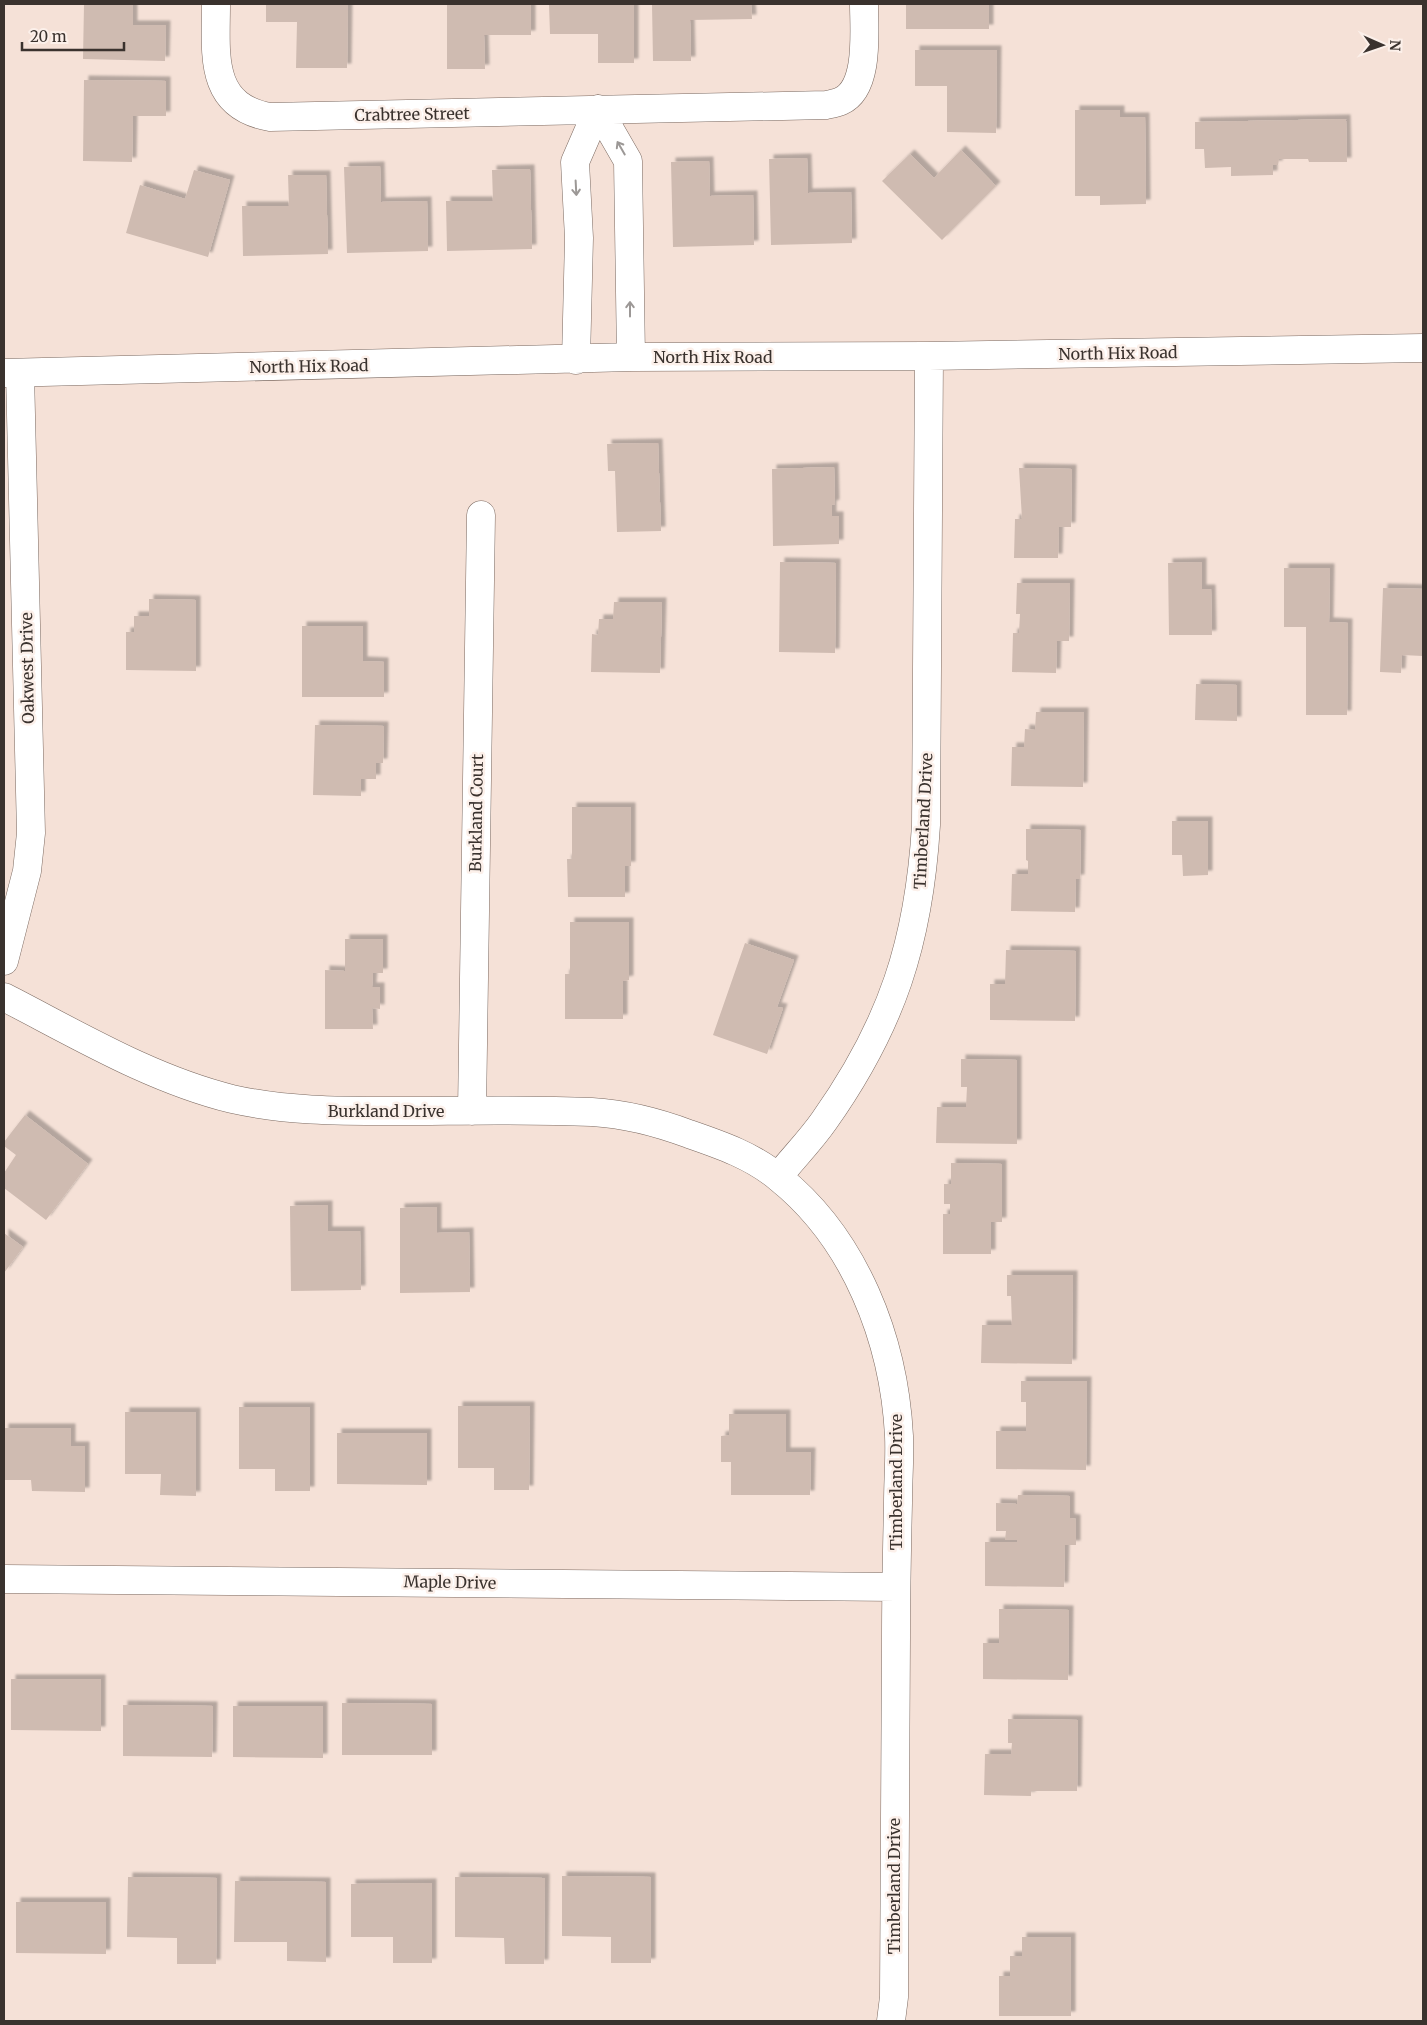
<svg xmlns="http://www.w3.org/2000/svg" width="1427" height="2025" font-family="Merriweather,serif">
  <defs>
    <filter id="shadow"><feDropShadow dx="4.5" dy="-4.5" stdDeviation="1" flood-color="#0004"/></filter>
  </defs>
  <rect width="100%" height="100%" fill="#f5e1d7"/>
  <!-- building -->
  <path fill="#cfbbb1" filter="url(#shadow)" d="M 84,4 L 133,4 L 133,25 L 166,25 L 165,61 L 83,59 Z
    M 266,4 L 348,4 L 347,68 L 296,68 L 297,22 L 266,22 Z
    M 447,4 L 531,4 L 531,35 L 484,35 L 485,69 L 447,69 Z
    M 549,4 L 634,4 L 634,63 L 598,63 L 598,34 L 550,34 Z
    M 652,4 L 751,4 L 752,19 L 690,20 L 691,61 L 653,61 Z
    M 906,4 L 989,4 L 989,29 L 906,29 Z
    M 915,50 L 997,50 L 996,133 L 947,132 L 947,86 L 915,86 Z
    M 84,80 L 166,81 L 166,116 L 133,116 L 132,162 L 83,161 Z
    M 1075,110 L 1120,110 L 1120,117 L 1145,117 L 1146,204 L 1100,205 L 1100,196 L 1075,196 Z
    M 1346,119 L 1347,162 L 1309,162 L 1308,159 L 1279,159 L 1278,165 L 1273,165 L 1273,175 L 1231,176 L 1231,167 L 1205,168 L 1204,149 L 1195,149 L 1195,122 Z
    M 961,150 L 996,186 L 942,240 L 882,181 L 910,154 L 934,178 Z
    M 807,158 L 808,193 L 851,192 L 852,243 L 771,245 L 769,159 Z
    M 709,161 L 710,196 L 753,195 L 754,245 L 673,247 L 671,162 Z
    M 380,166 L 381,202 L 427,201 L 428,251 L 347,253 L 344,167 Z
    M 530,169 L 532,249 L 447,251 L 446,201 L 493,201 L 492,170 Z
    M 194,170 L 230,180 L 208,257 L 126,233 L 140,185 L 185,199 Z
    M 288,175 L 326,175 L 328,254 L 243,256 L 242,206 L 289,206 Z
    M 658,443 L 661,531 L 617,532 L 615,471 L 608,471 L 607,444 Z
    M 834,467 L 835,504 L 832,505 L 832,516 L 839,516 L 839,544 L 773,546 L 772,469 Z
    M 1019,468 L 1072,469 L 1071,527 L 1059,527 L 1058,558 L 1014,558 L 1015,519 L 1022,519 Z
    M 780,562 L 836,563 L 835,653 L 779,652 Z
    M 1202,562 L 1202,589 L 1211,589 L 1212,635 L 1169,635 L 1168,563 Z
    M 1284,568 L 1330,568 L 1329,622 L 1348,623 L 1347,715 L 1306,715 L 1306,627 L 1284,627 Z
    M 1017,583 L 1070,583 L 1069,641 L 1057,641 L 1056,673 L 1012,672 L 1013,633 L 1019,633 L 1020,614 L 1016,614 Z
    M 1383,588 L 1423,589 L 1423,656 L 1402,655 L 1401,673 L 1380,672 Z
    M 149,599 L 196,600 L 196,671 L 126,670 L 126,632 L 134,632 L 134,616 L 149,616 Z
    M 614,602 L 662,602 L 660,673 L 591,672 L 592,634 L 598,635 L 599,619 L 613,619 Z
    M 302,626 L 363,626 L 363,661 L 384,662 L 384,697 L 302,697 Z
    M 1196,684 L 1237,685 L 1237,721 L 1195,720 Z
    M 1036,712 L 1084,712 L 1083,787 L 1011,786 L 1012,747 L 1024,747 L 1025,729 L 1035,730 Z
    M 315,725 L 384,726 L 383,763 L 376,763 L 376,779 L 361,779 L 361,796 L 313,795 Z
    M 572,807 L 631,807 L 631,866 L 625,866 L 625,897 L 568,897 L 567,859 L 572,859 Z
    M 1172,821 L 1208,821 L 1208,875 L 1183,876 L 1182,855 L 1172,855 Z
    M 1026,829 L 1081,830 L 1080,879 L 1076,879 L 1075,912 L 1011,911 L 1012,874 L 1028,874 L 1028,861 L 1026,860 Z
    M 570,922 L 629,922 L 629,980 L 623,981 L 623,1019 L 565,1019 L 565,974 L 570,974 Z
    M 345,939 L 383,939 L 383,973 L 373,973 L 372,987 L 380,987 L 380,1009 L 372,1008 L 373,1029 L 325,1029 L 325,970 L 345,971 Z
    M 745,943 L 794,960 L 777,1007 L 783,1008 L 767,1054 L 713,1035 Z
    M 1006,950 L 1076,951 L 1075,1021 L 990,1020 L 990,984 L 1005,984 Z
    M 961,1059 L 1017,1060 L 1017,1144 L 936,1143 L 937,1107 L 966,1107 L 967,1087 L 961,1087 Z
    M 25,1115 L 88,1164 L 46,1220 L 4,1188 L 4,1173 L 16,1155 L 4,1146 L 4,1142 Z
    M 951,1163 L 1002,1164 L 1002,1222 L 991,1222 L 991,1254 L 943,1254 L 943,1214 L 950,1214 L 950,1204 L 944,1204 L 944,1184 L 951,1184 Z
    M 328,1205 L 328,1231 L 360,1231 L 361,1290 L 291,1291 L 290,1206 Z
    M 437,1207 L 437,1233 L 469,1232 L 470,1292 L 400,1293 L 400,1208 Z
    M 4,1233 L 23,1247 L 4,1273 Z
    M 1007,1275 L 1073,1275 L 1072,1364 L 981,1363 L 982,1325 L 1012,1325 L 1011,1296 L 1007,1296 Z
    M 1021,1381 L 1087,1381 L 1086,1470 L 996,1469 L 996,1431 L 1026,1431 L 1026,1402 L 1021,1402 Z
    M 458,1406 L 530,1406 L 529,1490 L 494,1490 L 494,1468 L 458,1468 Z
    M 239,1407 L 310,1407 L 310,1491 L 275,1491 L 275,1469 L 239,1469 Z
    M 125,1412 L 196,1412 L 196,1496 L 160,1495 L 161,1474 L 125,1474 Z
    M 729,1414 L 786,1414 L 786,1452 L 811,1452 L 810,1495 L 731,1495 L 731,1462 L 721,1462 L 721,1436 L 729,1435 Z
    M 4,1428 L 71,1428 L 71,1446 L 85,1446 L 85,1492 L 32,1491 L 31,1480 L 4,1480 Z
    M 337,1433 L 427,1433 L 427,1485 L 337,1484 Z
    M 1018,1495 L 1070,1496 L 1070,1518 L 1076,1519 L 1076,1545 L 1065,1545 L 1064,1587 L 985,1586 L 985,1542 L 1017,1542 L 1017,1540 L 1005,1540 L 1006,1531 L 996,1531 L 996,1503 L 1017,1504 Z
    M 999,1609 L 1069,1610 L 1068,1680 L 983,1679 L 983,1643 L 999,1643 Z
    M 11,1679 L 101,1679 L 101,1731 L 11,1730 Z
    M 342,1703 L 432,1704 L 432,1755 L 342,1755 Z
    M 123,1705 L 213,1706 L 212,1757 L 123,1756 Z
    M 233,1706 L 323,1706 L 323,1758 L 233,1757 Z
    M 1008,1719 L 1078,1720 L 1077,1791 L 1031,1791 L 1031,1796 L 984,1795 L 985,1754 L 1011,1754 L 1012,1743 L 1008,1743 Z
    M 562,1876 L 651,1877 L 651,1963 L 611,1963 L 611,1937 L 562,1936 Z
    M 128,1877 L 217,1878 L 216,1964 L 177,1964 L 177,1938 L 127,1937 Z
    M 455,1877 L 545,1878 L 544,1964 L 505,1964 L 504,1938 L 455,1937 Z
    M 235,1881 L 326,1882 L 326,1962 L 287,1961 L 287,1942 L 234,1942 Z
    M 432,1883 L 432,1963 L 393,1963 L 393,1937 L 351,1937 L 351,1884 Z
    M 16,1902 L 106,1902 L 106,1954 L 16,1953 Z
    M 1022,1937 L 1071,1937 L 1071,2016 L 999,2016 L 999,1976 L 1010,1976 L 1010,1956 L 1022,1956 Z"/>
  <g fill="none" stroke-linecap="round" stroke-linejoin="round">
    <defs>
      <path id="minor" d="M 216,4 C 216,54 208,106 270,117 L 826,105 C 831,104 837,103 841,101 C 870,88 864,30 864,4
        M 598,109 L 628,161 L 631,357
        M 576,360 L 579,238 L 575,162 L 598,109
        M 4,373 L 631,357 L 929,356 L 1423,348
        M 4,961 L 27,871 L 31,833 L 20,373
        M 4,997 C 78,1035 151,1079 232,1099 C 285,1111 337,1111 391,1111 C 457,1111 525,1109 592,1112 C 626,1114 657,1122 689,1134 C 721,1145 753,1156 779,1178 C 855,1239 894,1339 899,1436 C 900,1458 898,1480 898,1503 C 897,1547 896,1592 896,1637 C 895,1757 894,1877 894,1997 L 891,2021
        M 472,1111 L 481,515
        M 778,1177 C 793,1158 810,1141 824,1121 C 892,1025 919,942 926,825 L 929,356
        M 4,1579 L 896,1587"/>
    </defs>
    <!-- minor casing -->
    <use href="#minor" stroke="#7b6960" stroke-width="29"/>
    <!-- minor -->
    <use href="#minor" stroke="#fff" stroke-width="28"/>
  </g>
  <!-- one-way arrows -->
  <defs><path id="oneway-shaft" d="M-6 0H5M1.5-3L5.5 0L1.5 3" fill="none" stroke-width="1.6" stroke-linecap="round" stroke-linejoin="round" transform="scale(1.25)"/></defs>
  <g stroke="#9c9896">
    <use href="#oneway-shaft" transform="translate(621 148) rotate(-120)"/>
    <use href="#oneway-shaft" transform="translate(576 188) rotate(87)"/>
    <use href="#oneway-shaft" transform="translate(630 309) rotate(-90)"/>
  </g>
  <g text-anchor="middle" stroke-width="5" stroke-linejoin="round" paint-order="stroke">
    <!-- street labels -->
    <g font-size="16" fill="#3a322e" stroke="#fcf0ea">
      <text transform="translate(412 114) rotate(-1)" y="6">Crabtree Street</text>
      <text transform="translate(1118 353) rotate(-1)" y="6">North Hix Road</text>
      <text x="713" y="363">North Hix Road</text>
      <text transform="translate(309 366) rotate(-1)" y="6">North Hix Road</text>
      <text transform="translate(27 668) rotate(-91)" y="6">Oakwest Drive</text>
      <text transform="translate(476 813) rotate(-89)" y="6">Burkland Court</text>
      <text transform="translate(923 821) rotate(-87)" y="6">Timberland Drive</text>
      <text x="386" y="1117">Burkland Drive</text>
      <text transform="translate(896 1482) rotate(-90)" y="6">Timberland Drive</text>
      <text transform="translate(450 1582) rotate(1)" y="6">Maple Drive</text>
      <text transform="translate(894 1886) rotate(-90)" y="6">Timberland Drive</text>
    </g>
  </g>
  <!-- border -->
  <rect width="1427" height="2025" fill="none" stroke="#3a322e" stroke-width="10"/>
  <!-- north arrow -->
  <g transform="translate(1382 45) rotate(92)" stroke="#fcf0ea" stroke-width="4" paint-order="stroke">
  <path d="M0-4L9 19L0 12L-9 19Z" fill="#3a322e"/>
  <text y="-8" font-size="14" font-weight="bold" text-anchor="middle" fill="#3a322e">N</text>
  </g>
  <!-- scale -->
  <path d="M22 42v8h102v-8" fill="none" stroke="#3a322e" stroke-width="2.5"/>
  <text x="30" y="42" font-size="15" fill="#3a322e" stroke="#fcf0ea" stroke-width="4" paint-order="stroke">20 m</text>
</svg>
